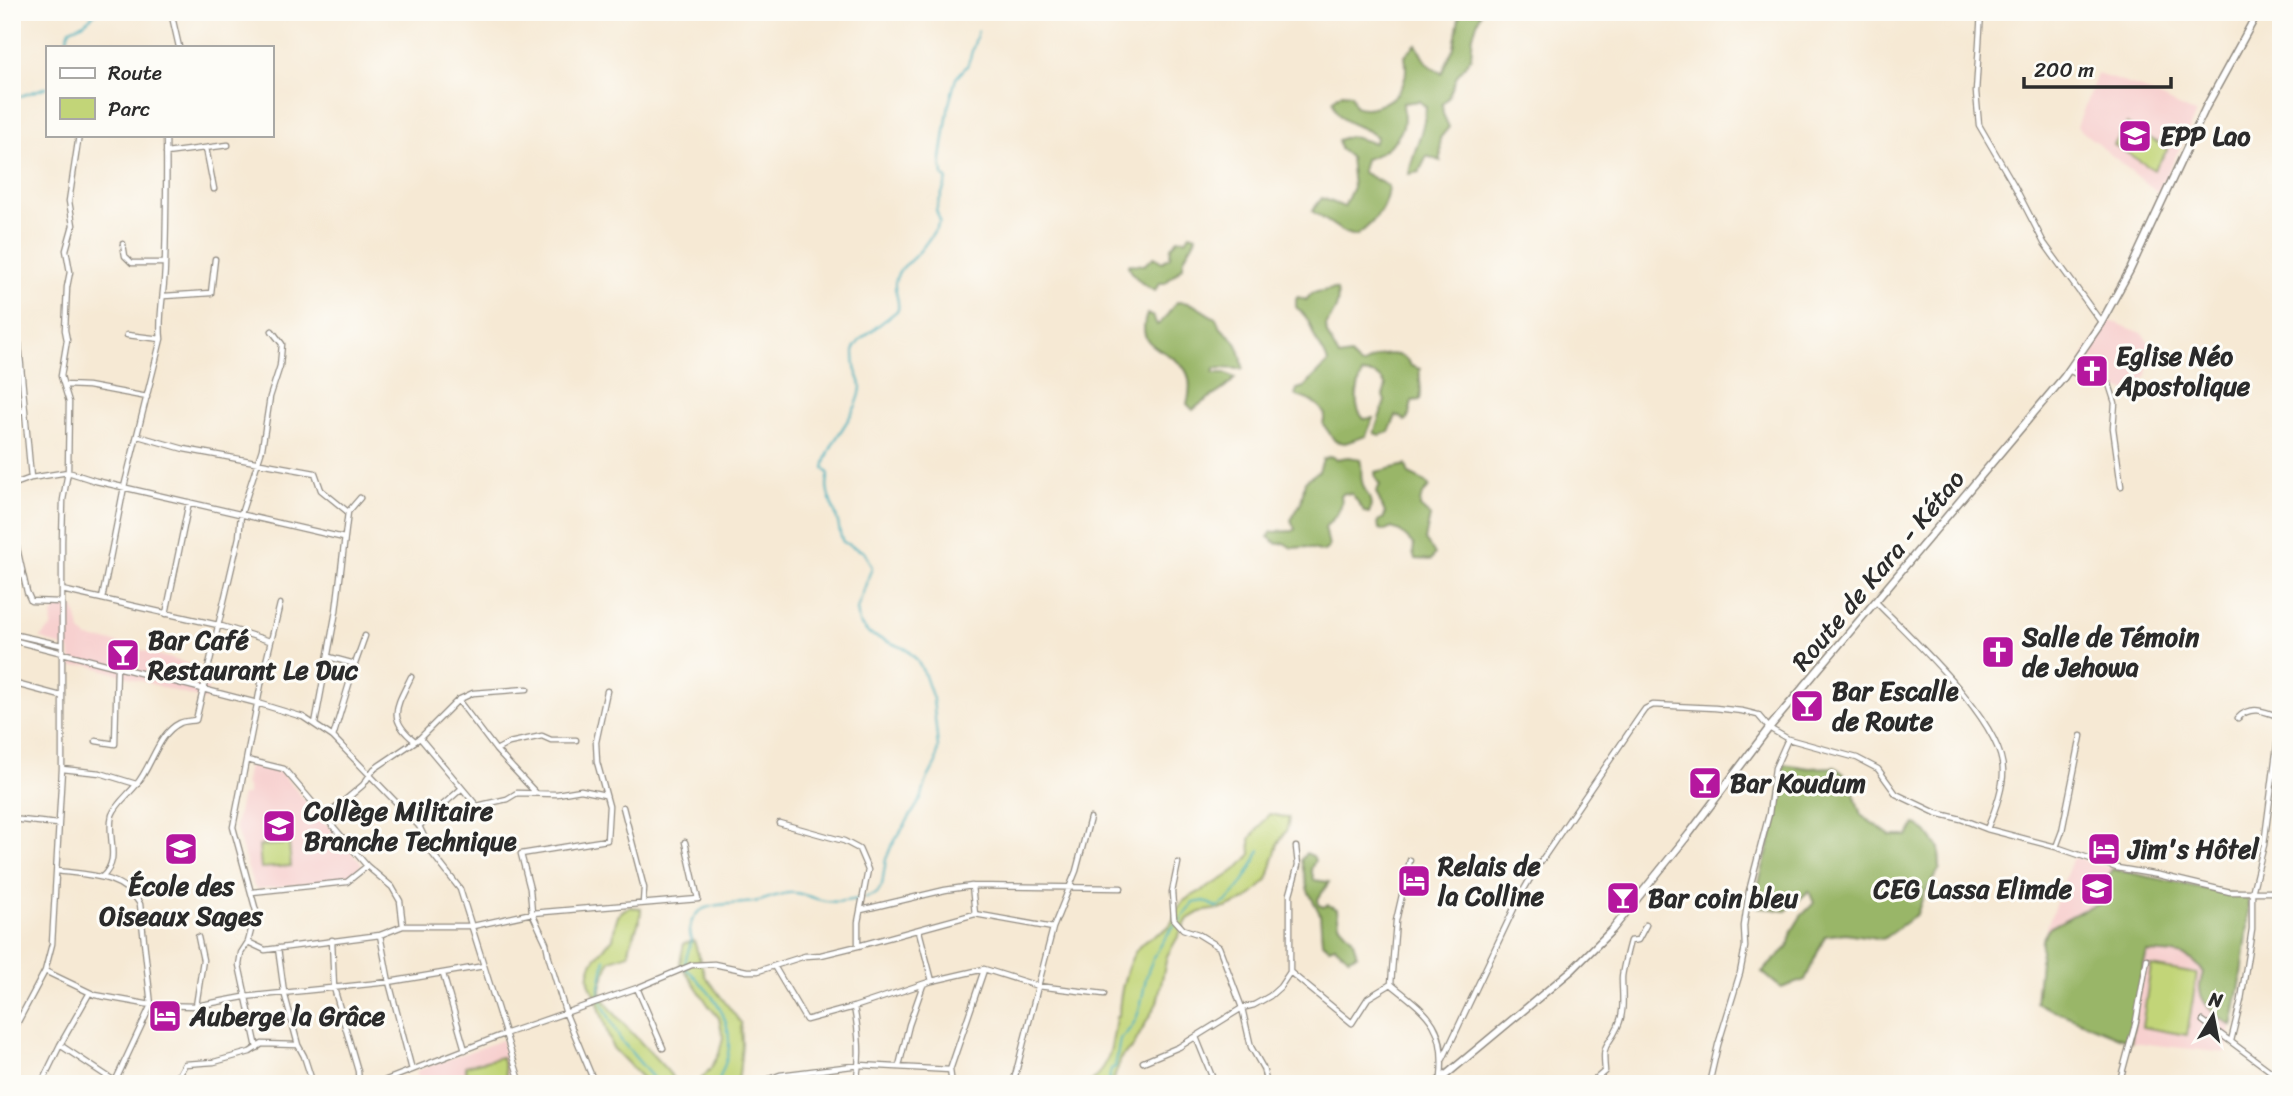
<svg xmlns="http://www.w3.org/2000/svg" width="2293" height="1096" font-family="Sriracha,sans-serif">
  <rect width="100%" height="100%" fill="#fdfcf7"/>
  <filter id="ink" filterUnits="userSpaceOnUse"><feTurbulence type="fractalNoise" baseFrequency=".0143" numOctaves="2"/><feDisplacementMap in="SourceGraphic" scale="14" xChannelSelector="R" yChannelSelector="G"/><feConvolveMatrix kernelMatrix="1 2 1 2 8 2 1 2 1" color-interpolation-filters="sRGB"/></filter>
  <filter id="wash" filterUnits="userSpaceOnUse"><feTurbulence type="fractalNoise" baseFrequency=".00686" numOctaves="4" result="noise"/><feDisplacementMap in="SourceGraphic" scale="28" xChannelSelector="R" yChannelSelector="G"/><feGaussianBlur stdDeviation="1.57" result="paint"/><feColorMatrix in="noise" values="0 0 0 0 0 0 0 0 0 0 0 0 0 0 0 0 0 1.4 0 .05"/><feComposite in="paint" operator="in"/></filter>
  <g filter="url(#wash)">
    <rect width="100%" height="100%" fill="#f6e9d4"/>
    <!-- built -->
    <path fill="#f7d0cf" d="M 2097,74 L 2138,87 L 2196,114 L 2158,193 L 2077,127 Z
      M 2108,320 L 2142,333 L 2149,343 L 2147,375 L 2140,385 L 2126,391 L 2109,387 L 2089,377 L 2084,369 L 2084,355 Z
      M 57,606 L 69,606 L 75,609 L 81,633 L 88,638 L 114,642 L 206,669 L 211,674 L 205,700 L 88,665 L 72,667 L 70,650 L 40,638 L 51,628 L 52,616 Z
      M 249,763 L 280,772 L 362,864 L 348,878 L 258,889 L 253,885 L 235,826 L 242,795 L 248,795 L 248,788 L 245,784 Z
      M 2073,857 L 2113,869 L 2248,898 L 2242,975 L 2226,1053 L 2131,1042 L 2036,1003 L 2042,940 Z
      M 502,1040 L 511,1084 L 420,1084 L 416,1071 Z"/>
    <!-- green -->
    <path fill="#c2d578" stroke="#768052" stroke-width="2" d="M 2127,124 L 2168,149 L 2154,170 L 2114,145 Z
      M 1269,814 L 1289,818 L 1287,829 L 1278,844 L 1267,881 L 1246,900 L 1226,908 L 1200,912 L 1188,919 L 1167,956 L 1157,1003 L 1132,1048 L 1122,1056 L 1112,1084 L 1088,1084 C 1110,1070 1113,1041 1116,1017 L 1119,1016 C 1119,996 1127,954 1145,941 C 1153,935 1161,934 1168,927 C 1176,920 1176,906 1185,900 C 1210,885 1232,878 1251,854 L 1250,839 Z
      M 289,844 L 291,866 L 261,868 L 259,846 Z
      M 629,907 L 641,908 C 642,925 629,937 629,954 L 610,960 C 607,969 600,983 601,992 C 603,1008 665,1064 678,1084 L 648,1084 L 612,1047 L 595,994 C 578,972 598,953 613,939 C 615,925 615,912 629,907 Z
      M 694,941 L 705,976 L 741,1023 L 742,1044 L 739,1075 L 736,1084 L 697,1084 L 711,1068 L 719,1054 L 723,1037 L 719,1018 L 709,1006 L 680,963 L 684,943 Z
      M 2151,966 L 2197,974 L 2187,1035 L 2142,1027 Z
      M 502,1057 L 507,1079 L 489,1084 L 469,1084 L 465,1066 Z"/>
    <!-- forest -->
    <path fill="#99b668" stroke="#62704a" stroke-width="2" d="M 1460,12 L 1481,12 L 1473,35 L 1471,57 L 1457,76 L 1448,98 L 1442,104 L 1443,114 L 1449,127 L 1440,138 L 1441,161 L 1427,156 L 1419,172 L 1409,174 C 1413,150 1425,131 1426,107 L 1419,101 L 1403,103 C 1403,110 1405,120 1403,126 C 1399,141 1379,156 1365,159 L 1362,172 L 1388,186 C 1387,208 1374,223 1356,236 L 1345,233 L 1312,211 L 1322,198 L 1344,207 L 1353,187 L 1350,157 L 1340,149 L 1338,140 L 1349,136 L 1374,143 L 1377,137 C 1361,123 1336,126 1333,100 L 1342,93 L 1351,94 L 1355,106 C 1373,113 1401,98 1405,78 C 1407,71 1406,63 1405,55 L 1416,44 C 1422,57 1428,68 1442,73 L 1454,47 Z
      M 1190,234 L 1196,236 C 1193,247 1182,254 1183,267 L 1165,283 L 1159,283 L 1155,291 C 1143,286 1134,277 1128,266 L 1130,264 L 1144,265 L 1154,257 L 1162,262 L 1170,257 L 1171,247 L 1178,239 L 1186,240 Z
      M 1333,289 L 1337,290 C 1340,310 1332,313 1326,326 L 1327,334 L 1339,357 L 1350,355 L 1360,365 L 1364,365 C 1374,353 1403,348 1411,366 L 1420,369 C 1418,380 1423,389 1420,400 L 1412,401 L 1409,416 L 1405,421 L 1401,417 L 1396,416 L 1389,432 L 1380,435 L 1374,433 L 1385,401 L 1383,396 L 1386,386 C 1381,376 1372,372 1362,374 C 1357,389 1352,407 1364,419 L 1373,418 L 1366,436 L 1345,443 L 1335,441 L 1323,424 L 1325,415 C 1318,401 1309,401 1295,395 L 1297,389 L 1304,387 L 1328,363 C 1326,355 1322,349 1317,342 C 1308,325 1314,323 1296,307 L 1296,299 L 1298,297 L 1306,300 L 1312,293 Z
      M 1177,302 C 1198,302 1198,310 1216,318 C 1221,330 1221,328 1230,336 C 1239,343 1242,358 1243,369 L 1215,368 L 1213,373 L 1225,373 L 1235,378 C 1224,393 1206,397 1193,410 L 1187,404 C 1205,341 1128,364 1147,314 L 1153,317 L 1157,325 C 1167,320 1169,309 1177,302 Z
      M 1330,456 L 1336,459 L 1348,457 L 1360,459 C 1363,469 1360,472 1362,481 C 1364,494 1375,499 1369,513 L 1365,512 L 1352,494 L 1344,493 L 1341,496 C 1344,509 1334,518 1325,527 L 1329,547 L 1323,552 L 1306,547 L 1292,548 L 1284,543 L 1278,544 L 1268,537 L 1272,532 L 1293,531 L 1295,529 L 1291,520 L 1301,503 L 1305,481 L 1319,471 L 1323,459 Z
      M 1406,465 L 1409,474 L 1426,482 L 1430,487 C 1423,493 1420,496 1420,507 L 1430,516 L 1425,540 L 1435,554 L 1431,560 L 1415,559 L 1413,553 L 1414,545 L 1400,531 L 1392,528 L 1385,531 L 1379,529 L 1378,521 L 1384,518 L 1385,513 L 1376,492 L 1380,485 L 1376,479 L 1375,472 Z
      M 1784,764 L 1809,768 L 1835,767 L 1849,778 L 1861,815 L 1891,836 L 1908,836 L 1915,824 L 1927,832 L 1939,848 L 1940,868 L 1924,894 L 1917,914 L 1883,939 L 1845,933 L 1825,936 L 1805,980 L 1781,988 L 1762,972 L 1788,947 L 1792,931 L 1801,916 L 1814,903 L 1809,891 L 1786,911 L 1758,907 L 1757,889 L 1777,818 Z
      M 1306,853 L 1313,856 L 1315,860 L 1311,869 L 1314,880 L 1329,882 L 1318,899 L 1319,905 L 1323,907 L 1328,905 L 1337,909 L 1339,924 L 1352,938 L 1357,955 L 1349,958 L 1335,946 L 1329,948 L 1322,942 L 1320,914 L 1308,891 L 1301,860 Z
      M 2112,869 L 2248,898 L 2248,926 L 2242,975 L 2232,1026 C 2220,1018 2202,1007 2200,990 C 2199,985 2202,977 2203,972 C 2191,951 2169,954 2147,952 L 2140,982 L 2131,1042 L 2036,1003 L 2042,940 L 2049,928 L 2081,911 L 2102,903 L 2108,893 L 2108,880 Z"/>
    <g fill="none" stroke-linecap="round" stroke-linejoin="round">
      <!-- stream -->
      <path stroke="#3dacba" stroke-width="2" d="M 64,47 L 70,29 L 84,23 L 97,12
        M 12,99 L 47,87
        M 12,303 L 18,311
        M 865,898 L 877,893 L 882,885 L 886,859 L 891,847 L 921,799 L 927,780 L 936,763 L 938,747 L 933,699 L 924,673 L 916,659 L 906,649 L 869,634 L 859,623 L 857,609 L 872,567 L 864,552 L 843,542 C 839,534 840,528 837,519 C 833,504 823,491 829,474 L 824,468 C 829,438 859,415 861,387 C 861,380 858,377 856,371 C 854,364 854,355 854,348 L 861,339 L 898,310 C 900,300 894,292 895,283 C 897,269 910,262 918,253 C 927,243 934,232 940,221 L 936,210 L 947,180 L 943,175 L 941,159 L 949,104 L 956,78 L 967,66 L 970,58 L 978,31
        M 1180,921 L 1193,903 L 1205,901 L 1216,907 C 1234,903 1253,866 1260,850
        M 605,959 L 599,992 L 602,1003 L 620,1039 L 658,1084
        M 711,1084 L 719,1081 C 721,1072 726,1064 728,1054 C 735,1018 709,990 685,967 C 685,957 689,950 691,941 C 691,937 690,933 690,930 C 692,898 733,906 754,902 C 768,900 782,891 796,893 C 803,894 810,897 817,899 C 832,904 845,901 860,899
        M 1108,1084 L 1111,1069 L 1115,1067 L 1120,1039 C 1142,1022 1141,998 1147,974 C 1151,961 1166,934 1175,925"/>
    </g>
  </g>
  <g filter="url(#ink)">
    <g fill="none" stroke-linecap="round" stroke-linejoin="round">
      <defs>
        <path id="minor" d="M 171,12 L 179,47
          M 1981,12 L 1976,92 L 1979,125 L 2015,187 L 2044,243 L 2101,322
          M 206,148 L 214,189
          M 166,153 L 228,145
          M 123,244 L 125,256 L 132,263 L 165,263
          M 164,296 L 211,293 L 215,259
          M 13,319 L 19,344 L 31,478
          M 127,335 L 161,339
          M 2068,370 L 2094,382 L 2109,384 L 2115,403 L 2113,428 L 2121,486
          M 64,385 L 88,386 L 147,397
          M 12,413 L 25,410
          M 138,436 L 184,449 L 315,473 L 321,490 L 348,512 L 336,611 L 315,724
          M 12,485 L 31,478 L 68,472 L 96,481 L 344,538
          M 348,512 L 360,498
          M 12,526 L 27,592 L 31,601 L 61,602
          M 62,590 L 218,625 L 270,641
          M 102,599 L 124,487 L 161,339 C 158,315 165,289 165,264 C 166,221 167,178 166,135
          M 1876,602 C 1910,637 2004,722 2003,772 C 2003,791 1994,813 1987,829
          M 166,614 L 189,502
          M 12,634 L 61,645
          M 12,640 L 257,703 L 303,717 L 333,737 L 419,826 L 432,853 L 460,889 L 521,1084
          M 329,657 L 355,664 L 365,636
          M 411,677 C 397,706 386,718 415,741
          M 12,683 L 61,696
          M 458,700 L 496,750 L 536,793
          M 333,737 L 355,664
          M 420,738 L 477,806 L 507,799 L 517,793 L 557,794 L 581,790 L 605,795
          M 96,741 L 115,744 L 117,667
          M 496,750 L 509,743 L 542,736 L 551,740 L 576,740
          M 247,760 L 284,769 L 367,866 L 392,887 L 400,901 L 403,926
          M 62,769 L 100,773 L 136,784
          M 623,807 L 644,888 L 643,903
          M 325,817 L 363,785 L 374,769 L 420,738 L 458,700 L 473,693 L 527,689
          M 12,819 L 58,824
          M 779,823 L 844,841 L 859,849 L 868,870 L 858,922 L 858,946
          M 419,826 L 461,789
          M 2056,847 L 2062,831 L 2081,736
          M 1178,863 L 1172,892 L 1174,919 L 1183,929 L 1198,934 L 1219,947 L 1242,1008 L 1251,1047 L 1263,1068 L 1267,1084
          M 57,871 C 87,875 123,874 140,904 L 151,1005 L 114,1084
          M 102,877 C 122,859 106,837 112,815 C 116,804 129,794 136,785 C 152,767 157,734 180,723 C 184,721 192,721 196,720 L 239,537 L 241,514 L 262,449 L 270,397 L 280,366 L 282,344 L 272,331
          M 972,886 L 975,914
          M 252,892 L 347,882 L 367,866
          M 861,910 L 945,890 L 972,886 L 1121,888
          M 919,931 L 932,981
          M 380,935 L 389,982 L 412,1070
          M 332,940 L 334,988 L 358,1071 L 359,1084
          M 248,942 L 265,950 L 380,935 L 403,926 L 473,926 L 532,913 L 698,899 L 685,842
          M 278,948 L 284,992 L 298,1045
          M 774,966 L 806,1020 L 854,1007 L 932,981 L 984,969 L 1038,986 L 1104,994
          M 45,971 L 95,995 L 151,1005 L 196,1006 L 244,997 L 389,982 L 484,966
          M 1290,972 L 1352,1023 L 1368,998 L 1391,984
          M 443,974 L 465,1050
          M 1391,984 L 1396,921 L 1410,860
          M 1391,984 C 1430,1015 1446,1026 1441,1078
          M 637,988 L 663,1048
          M 196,1006 L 203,960 L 198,937
          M 854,1007 C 859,1034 861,1057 856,1084
          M 2203,1021 L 2281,1079
          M 12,1033 L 45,971 L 52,944 L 62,769 L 62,542 L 63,500 L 68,472 L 69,402 L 61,376 L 67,340 L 65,330 L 67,287 L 70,272 L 66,250 L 73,225 L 69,201 L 79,135
          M 1196,1037 L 1215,1084
          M 2231,1041 L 2241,1000 L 2252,929 L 2252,893 L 2264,845 L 2280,722 L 2279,717 C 2265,711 2250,705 2238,718
          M 60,1045 L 119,1084
          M 257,1048 L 239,965 L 241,953 L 248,942 L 256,911 L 233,827 L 263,674 L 280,604
          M 1443,1059 L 1518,900 L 1535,870 L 1640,716 L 1645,709 L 1653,705 L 1715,708 L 1742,711 L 1758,715 L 1769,728 L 1788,739 L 1857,758 L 1878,769 L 1896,794 L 1936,813 L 1961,819 L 1987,829 L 2056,847 L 2117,868 L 2159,875 L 2230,892 L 2281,892
          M 1143,1062 L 1179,1047 L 1242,1008 L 1254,1005 L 1270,996 L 1280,987 L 1290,972 L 1290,894 L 1298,865 L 1296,847
          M 899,1066 L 909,1025 L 923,985
          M 12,1074 L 32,1084
          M 635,1078 L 639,1084
          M 41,1084 L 60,1045 L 89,994
          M 174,1084 L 185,1064 L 214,1062 L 250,1052 L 262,1044 L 298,1045 L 304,1056 L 313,1084
          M 376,1084 L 507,1033 L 637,988 L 692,965 L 714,964 L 747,971 L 758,971 L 805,956 L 821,955 L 858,946 L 975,914 L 1053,928
          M 595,1084 L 566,1014 L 549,958 L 546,943 L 532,913 L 530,889 L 521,854 L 607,840 L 609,806 L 597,762 L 596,742 L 607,691
          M 755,1084 L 780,1075 L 860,1065 L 950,1070
          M 952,1084 L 950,1070 L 984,970
          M 1013,1084 L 1053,928 L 1076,871 L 1090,818
          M 1590,1084 L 1605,1071 C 1602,1040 1607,1050 1618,1026 C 1625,1011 1622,994 1622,978 C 1622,972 1628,948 1630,941 L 1638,940 L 1646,925
          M 1709,1084 L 1718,1045 L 1740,973 L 1745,947 L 1744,926 L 1749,891 L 1769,814 L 1775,768 L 1788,739
          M 2119,1084 L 2136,1021 L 2147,959"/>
        <path id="major" d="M 1435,1084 L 1572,970 L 1612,930 L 1689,834 L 1769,728 L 2064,377 L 2101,323 L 2130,270 L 2206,107 L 2258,12"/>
      </defs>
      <!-- minor casing -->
      <use href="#minor" stroke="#908a80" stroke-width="7"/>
      <!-- major casing -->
      <use href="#major" stroke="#908a80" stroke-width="9"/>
      <!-- minor -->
      <use href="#minor" stroke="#fff" stroke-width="4.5"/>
      <!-- major -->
      <use href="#major" stroke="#fff" stroke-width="6"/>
    </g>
  </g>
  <!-- icons -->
  <defs>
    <symbol id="school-square" viewBox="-11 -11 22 22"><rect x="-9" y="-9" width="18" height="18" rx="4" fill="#b5179e" stroke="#fdfcf7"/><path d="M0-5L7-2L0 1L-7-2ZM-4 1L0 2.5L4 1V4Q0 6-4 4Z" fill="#fff"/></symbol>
    <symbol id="church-square" viewBox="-11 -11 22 22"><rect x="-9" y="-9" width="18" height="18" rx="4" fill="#b5179e" stroke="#fdfcf7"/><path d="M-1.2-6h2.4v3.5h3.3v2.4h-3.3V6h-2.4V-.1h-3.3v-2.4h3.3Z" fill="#fff"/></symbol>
    <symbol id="bar-square" viewBox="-11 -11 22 22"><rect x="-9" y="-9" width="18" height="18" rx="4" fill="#b5179e" stroke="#fdfcf7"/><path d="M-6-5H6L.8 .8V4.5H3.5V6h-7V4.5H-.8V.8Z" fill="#fff"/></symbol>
    <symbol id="hotel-square" viewBox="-11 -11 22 22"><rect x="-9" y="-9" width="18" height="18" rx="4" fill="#b5179e" stroke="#fdfcf7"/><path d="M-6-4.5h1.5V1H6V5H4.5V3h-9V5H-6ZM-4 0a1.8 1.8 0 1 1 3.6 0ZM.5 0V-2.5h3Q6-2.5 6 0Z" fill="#fff"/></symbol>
  </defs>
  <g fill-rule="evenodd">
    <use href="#school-square" x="2116" y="117" width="38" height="38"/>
    <use href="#church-square" x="2073" y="352" width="38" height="38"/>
    <use href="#church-square" x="1979" y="633" width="38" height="38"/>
    <use href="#bar-square" x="104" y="636" width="38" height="38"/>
    <use href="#bar-square" x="1788" y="687" width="38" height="38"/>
    <use href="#bar-square" x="1686" y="764" width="38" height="38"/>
    <use href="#school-square" x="260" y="807" width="38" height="38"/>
    <use href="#school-square" x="162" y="830" width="38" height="38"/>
    <use href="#hotel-square" x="2085" y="830" width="38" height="38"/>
    <use href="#hotel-square" x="1395" y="862" width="38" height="38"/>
    <use href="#school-square" x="2078" y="870" width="38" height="38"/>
    <use href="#bar-square" x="1604" y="879" width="38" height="38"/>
    <use href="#hotel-square" x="146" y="997" width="38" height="38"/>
  </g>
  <g text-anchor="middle" stroke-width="6" stroke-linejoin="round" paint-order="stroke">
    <!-- poi labels -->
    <g font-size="26" font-weight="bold" fill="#2b2b2b" stroke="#fdfcf7" text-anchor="start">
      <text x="2160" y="145">EPP Lao</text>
      <text x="2116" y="365">Eglise Néo<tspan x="2116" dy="30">Apostolique</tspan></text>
      <text x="2022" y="646">Salle de Témoin<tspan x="2022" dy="30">de Jehowa</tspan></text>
      <text x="148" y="649">Bar Café<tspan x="148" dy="30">Restaurant Le Duc</tspan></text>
      <text x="1832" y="700">Bar Escalle<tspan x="1832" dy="30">de Route</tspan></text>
      <text x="1730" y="792">Bar Koudum</text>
      <text x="304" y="820">Collège Militaire<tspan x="304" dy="30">Branche Technique</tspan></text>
      <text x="2128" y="858">Jim's Hôtel</text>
      <text x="1438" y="875">Relais de<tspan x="1438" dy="30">la Colline</tspan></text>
      <text x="181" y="895" text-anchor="middle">École des<tspan x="181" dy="30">Oiseaux Sages</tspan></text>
      <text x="2072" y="898" text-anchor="end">CEG Lassa Elimde</text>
      <text x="1648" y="907">Bar coin bleu</text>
      <text x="190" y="1025">Auberge la Grâce</text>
    </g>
    <!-- street labels -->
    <g font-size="26" fill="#2b2b2b" stroke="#fdfcf7">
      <text transform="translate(1878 570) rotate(-50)" y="9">Route de Kara - Kétao</text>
    </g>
  </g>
  <!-- margin -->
  <rect width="2293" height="1096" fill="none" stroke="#fdfcf7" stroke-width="42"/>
  <!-- legend -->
  <rect x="46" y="46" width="228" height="91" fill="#fdfcf7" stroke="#a9a8a5" stroke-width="2"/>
  <rect x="60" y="68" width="35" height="10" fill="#ffffff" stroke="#a9a8a5" stroke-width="2"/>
  <text x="108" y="80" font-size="21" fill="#2b2b2b">Route</text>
  <rect x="60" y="98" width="35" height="21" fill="#c2d578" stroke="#a9a8a5" stroke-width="2"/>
  <text x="108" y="116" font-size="21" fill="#2b2b2b">Parc</text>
  <!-- north arrow -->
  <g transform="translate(2213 1016) rotate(10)" stroke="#fdfcf7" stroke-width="5" paint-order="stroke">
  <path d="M0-5L12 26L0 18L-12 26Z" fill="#2b2b2b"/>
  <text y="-10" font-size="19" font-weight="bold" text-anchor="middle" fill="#2b2b2b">N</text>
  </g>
  <!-- scale -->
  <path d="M2024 77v10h147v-10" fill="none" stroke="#2b2b2b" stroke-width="3.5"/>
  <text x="2034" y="77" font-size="21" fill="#2b2b2b" stroke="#fdfcf7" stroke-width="5" paint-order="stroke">200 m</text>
</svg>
